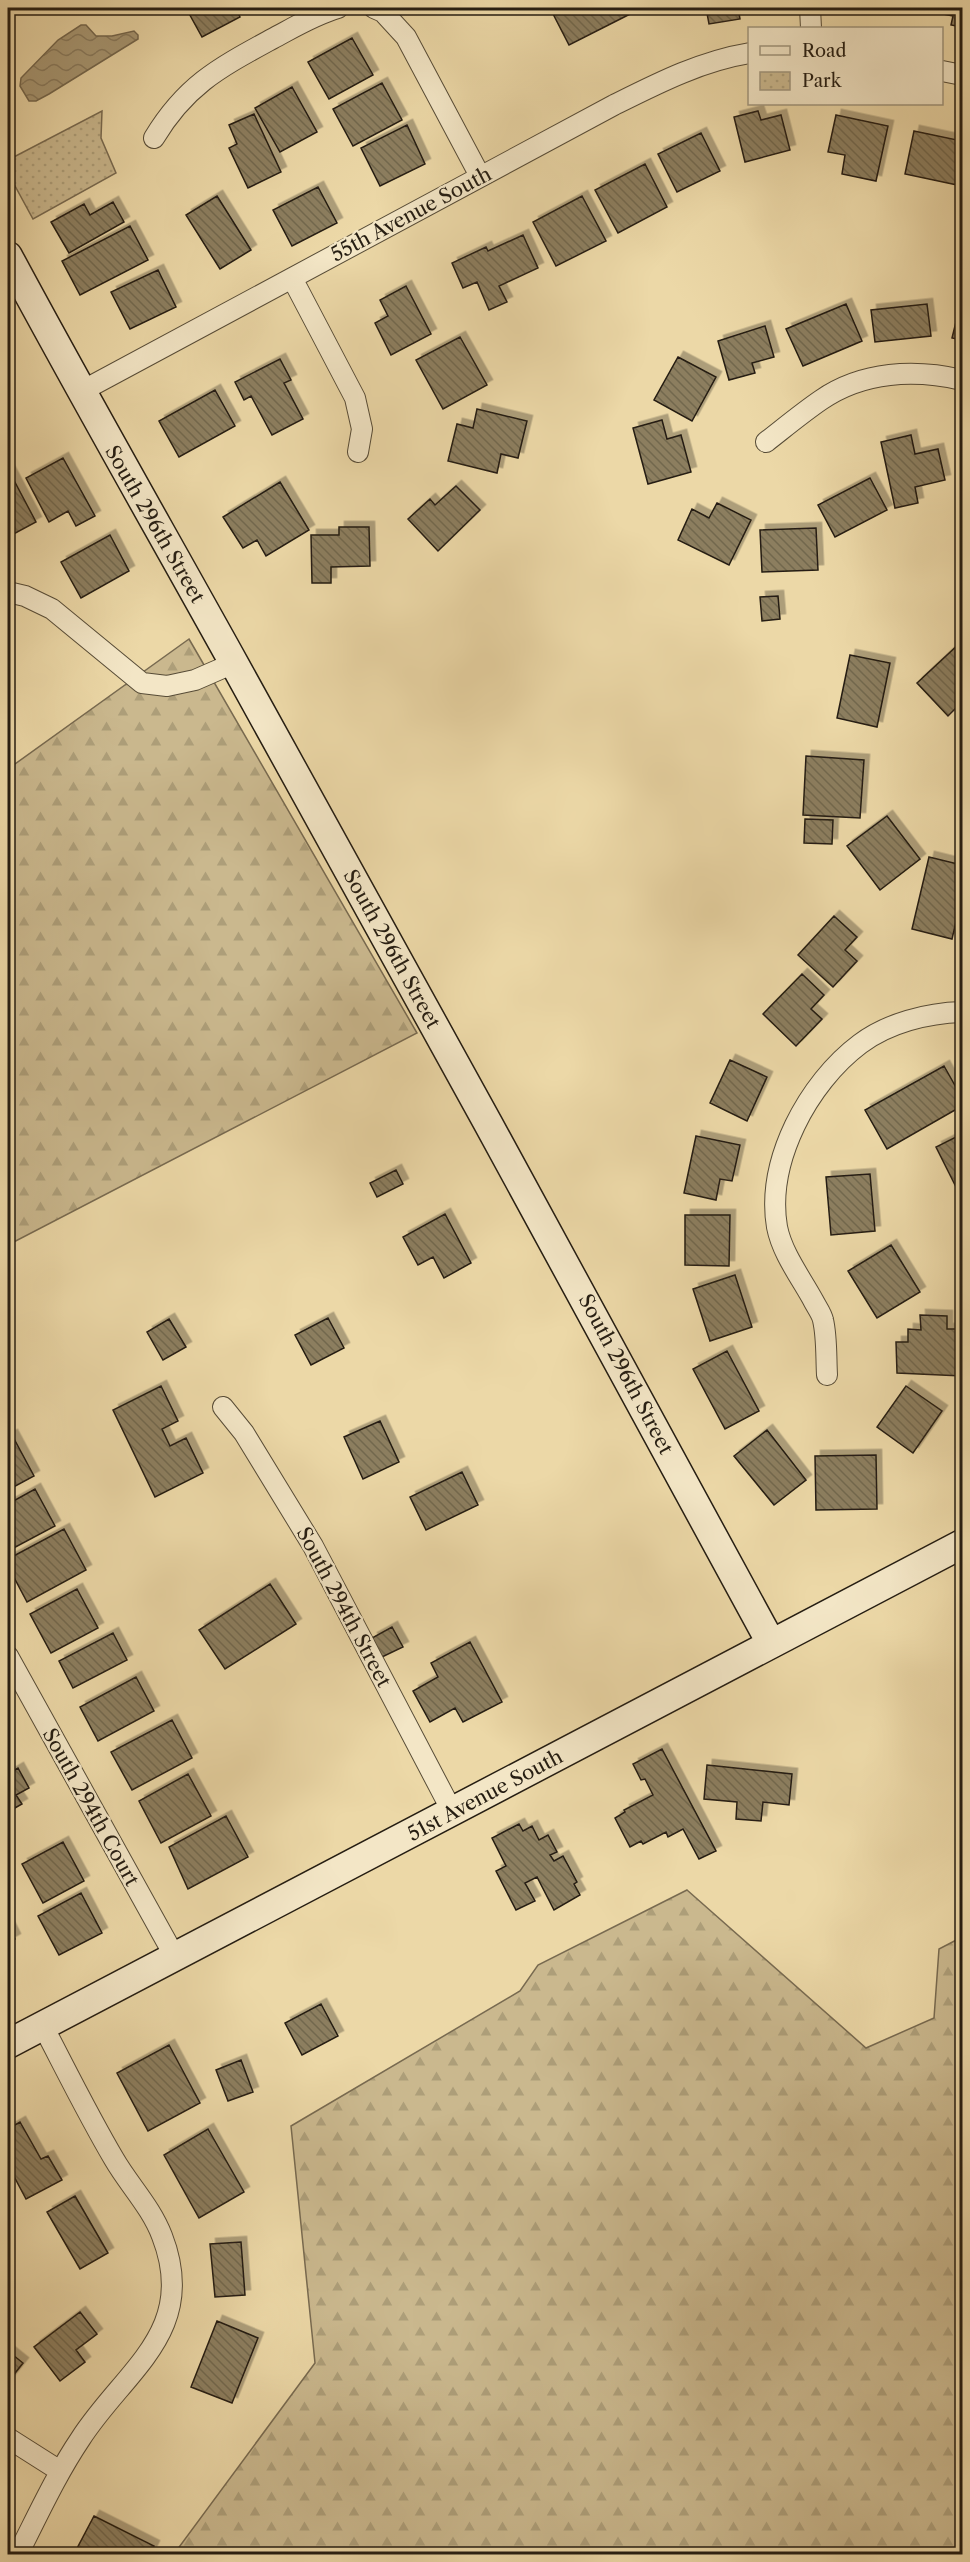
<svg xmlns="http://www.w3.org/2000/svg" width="970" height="2562" font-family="'Libre Caslon Text',serif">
  <defs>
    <pattern id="forest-firs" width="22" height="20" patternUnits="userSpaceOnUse" patternTransform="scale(1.5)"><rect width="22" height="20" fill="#cab88e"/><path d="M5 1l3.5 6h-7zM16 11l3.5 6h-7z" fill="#ad9e79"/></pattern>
    <pattern id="park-dots" width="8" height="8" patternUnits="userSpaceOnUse" patternTransform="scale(1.5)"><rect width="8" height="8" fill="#cab88e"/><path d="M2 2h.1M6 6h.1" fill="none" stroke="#ad9e79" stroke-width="1.8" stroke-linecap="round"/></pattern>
    <pattern id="water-waves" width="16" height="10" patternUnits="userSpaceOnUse" patternTransform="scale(1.5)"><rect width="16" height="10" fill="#a89874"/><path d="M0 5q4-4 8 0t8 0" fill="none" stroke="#897b5e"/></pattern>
    <pattern id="building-back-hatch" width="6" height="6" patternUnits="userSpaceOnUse" patternTransform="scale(1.5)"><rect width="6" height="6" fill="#8c7e5f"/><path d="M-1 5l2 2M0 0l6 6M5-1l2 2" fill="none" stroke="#72674d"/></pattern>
    <filter id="shadow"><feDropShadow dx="5.5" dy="-5.5" stdDeviation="0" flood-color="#0004"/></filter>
  </defs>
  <rect width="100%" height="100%" fill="#ecd8a7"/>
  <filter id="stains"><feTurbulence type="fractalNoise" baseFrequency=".00333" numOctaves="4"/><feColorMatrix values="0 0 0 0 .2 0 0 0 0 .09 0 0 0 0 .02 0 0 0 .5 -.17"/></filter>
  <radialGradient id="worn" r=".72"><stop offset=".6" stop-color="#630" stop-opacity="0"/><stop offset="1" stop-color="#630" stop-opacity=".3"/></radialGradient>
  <!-- forest -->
  <path fill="url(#forest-firs)" stroke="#786a50" stroke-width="1.5" d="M 189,639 L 417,1033 L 8,1245 L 8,769 Z
    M 687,1890 L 866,2048 L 934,2018 L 939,1949 L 962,1937 L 962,2554 L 174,2554 L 315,2363 L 291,2126 L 520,1991 L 538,1965 Z"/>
  <!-- park -->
  <path fill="url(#park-dots)" stroke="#786a50" stroke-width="1.5" d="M 102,111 L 101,138 L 116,173 L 33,219 L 8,173 L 8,160 Z"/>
  <!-- water -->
  <path fill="url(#water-waves)" stroke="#74674d" stroke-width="1.5" d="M 81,25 L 86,25 L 96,36 L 112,36 L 134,31 L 138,35 L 138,39 L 49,94 L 36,101 L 29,101 L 20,86 L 21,78 L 58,40 Z"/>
  <!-- building -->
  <path fill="url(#building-back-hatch)" stroke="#251d12" stroke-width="1.5" filter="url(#shadow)" d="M 186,8 L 235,8 L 240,17 L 202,37 Z
    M 550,8 L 642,8 L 569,45 Z
    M 706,8 L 738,8 L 740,19 L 709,24 Z
    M 928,8 L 962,8 L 962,27 L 951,25 L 953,16 L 928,11 Z
    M 352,38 L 373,75 L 329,99 L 308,62 Z
    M 382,83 L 402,120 L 353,146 L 333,109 Z
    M 292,87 L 317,132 L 280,152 L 255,108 Z
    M 758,111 L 761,120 L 781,115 L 790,150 L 745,162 L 734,117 Z
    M 254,114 L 281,172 L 248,188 L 229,148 L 237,144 L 229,125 Z
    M 836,115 L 888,126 L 876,181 L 842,174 L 845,155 L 828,152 Z
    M 407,125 L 425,164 L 380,186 L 361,148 Z
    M 914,131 L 962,141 L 962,186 L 905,174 Z
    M 701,133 L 720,171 L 677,192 L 658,154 Z
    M 645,164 L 667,207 L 618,233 L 595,190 Z
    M 318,187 L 337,223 L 292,246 L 273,210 Z
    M 217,196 L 251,250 L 220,269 L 186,215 Z
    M 582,196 L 606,241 L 556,266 L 533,222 Z
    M 113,202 L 124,222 L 69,253 L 51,222 L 84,204 L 90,215 Z
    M 130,226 L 148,260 L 80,295 L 62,261 Z
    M 523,235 L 538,268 L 499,286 L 507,302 L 489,310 L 477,282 L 463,288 L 452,263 L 486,247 L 488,251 Z
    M 158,270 L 176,307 L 130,329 L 111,292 Z
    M 406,286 L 431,334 L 391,355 L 375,323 L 388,316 L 380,300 Z
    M 962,298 L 962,340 L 952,338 Z
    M 846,304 L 862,341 L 803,366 L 786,329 Z
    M 927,304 L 931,336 L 875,342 L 871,310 Z
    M 765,326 L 774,357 L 752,363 L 755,373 L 729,380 L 718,341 Z
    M 460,337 L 487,385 L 443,409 L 416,360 Z
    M 678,357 L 716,377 L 692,421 L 654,400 Z
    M 280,359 L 291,380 L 284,383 L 303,419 L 272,435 L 251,396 L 244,400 L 235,382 Z
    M 215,390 L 235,426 L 179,457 L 159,421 Z
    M 477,409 L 527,421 L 518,458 L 501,454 L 497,473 L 448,461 L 457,424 L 473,428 Z
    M 662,420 L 667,439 L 681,435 L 691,472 L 648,484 L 633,428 Z
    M 911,435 L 915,454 L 938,449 L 945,480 L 915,487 L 918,503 L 895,508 L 881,442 Z
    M 63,458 L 95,516 L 76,526 L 68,511 L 49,522 L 26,478 Z
    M 8,469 L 36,522 L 8,537 Z
    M 870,478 L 887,510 L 835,537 L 818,505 Z
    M 280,482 L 309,530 L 266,556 L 257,540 L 243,548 L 223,517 Z
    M 456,486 L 480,510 L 438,551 L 408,519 L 430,499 L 435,505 Z
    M 717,503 L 751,520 L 729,565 L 678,540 L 692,509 L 709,518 Z
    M 339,527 L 369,527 L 370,566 L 331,567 L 331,583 L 312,583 L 311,535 L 339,535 Z
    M 816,528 L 818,570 L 762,572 L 760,530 Z
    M 110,535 L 129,571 L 81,598 L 61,562 Z
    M 778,596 L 780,619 L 762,621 L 760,597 Z
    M 962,613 L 962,630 L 957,627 Z
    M 960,643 L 962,646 L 962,702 L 948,716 L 917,683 Z
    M 850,655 L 890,663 L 877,727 L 837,718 Z
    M 806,756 L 864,760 L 860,818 L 803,815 Z
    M 887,816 L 920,859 L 880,890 L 847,846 Z
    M 805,819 L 833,820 L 832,844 L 804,843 Z
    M 929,857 L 962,865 L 962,896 L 952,939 L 912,929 Z
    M 834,916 L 857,937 L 845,950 L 857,961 L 833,987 L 798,955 Z
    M 802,974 L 824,995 L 811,1009 L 822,1019 L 796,1046 L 763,1014 Z
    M 730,1060 L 767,1077 L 747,1121 L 710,1103 Z
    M 944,1066 L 962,1098 L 962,1106 L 887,1149 L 865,1110 Z
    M 962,1134 L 962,1199 L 936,1147 Z
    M 696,1136 L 740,1145 L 732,1181 L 720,1179 L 716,1200 L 684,1193 Z
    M 396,1170 L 403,1184 L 377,1197 L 370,1183 Z
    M 870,1174 L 875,1231 L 831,1235 L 826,1177 Z
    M 445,1214 L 471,1263 L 444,1278 L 433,1257 L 418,1265 L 403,1237 Z
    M 685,1215 L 730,1215 L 729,1266 L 685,1265 Z
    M 891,1245 L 920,1292 L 877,1318 L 848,1271 Z
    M 735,1275 L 752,1327 L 710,1341 L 693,1289 Z
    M 920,1315 L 947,1316 L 947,1329 L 960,1329 L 962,1376 L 897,1373 L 896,1342 L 908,1342 L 908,1329 L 921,1330 Z
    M 328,1318 L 344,1348 L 311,1365 L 295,1335 Z
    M 169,1319 L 186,1347 L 163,1360 L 147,1332 Z
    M 727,1351 L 759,1411 L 725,1429 L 693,1369 Z
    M 161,1386 L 178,1421 L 162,1429 L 170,1446 L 186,1438 L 203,1473 L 155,1497 L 113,1410 Z
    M 906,1386 L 942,1411 L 913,1453 L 877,1427 Z
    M 380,1421 L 399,1462 L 363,1479 L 344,1437 Z
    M 767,1430 L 806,1480 L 774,1505 L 734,1456 Z
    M 12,1435 L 34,1476 L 8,1490 L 8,1437 Z
    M 876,1455 L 877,1509 L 816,1510 L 815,1456 Z
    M 462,1472 L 478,1505 L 426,1530 L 410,1497 Z
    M 35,1489 L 55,1526 L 8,1551 L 8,1504 Z
    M 64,1529 L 86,1570 L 27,1602 L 8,1566 L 8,1559 Z
    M 270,1584 L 296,1624 L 225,1669 L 199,1630 Z
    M 77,1589 L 98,1628 L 51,1653 L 30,1614 Z
    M 392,1627 L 403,1647 L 382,1657 L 372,1638 Z
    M 113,1633 L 127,1660 L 73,1688 L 59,1661 Z
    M 470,1642 L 502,1702 L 463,1722 L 455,1708 L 430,1722 L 413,1691 L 438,1677 L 431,1663 Z
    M 136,1677 L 154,1711 L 98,1741 L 80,1707 Z
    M 172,1720 L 192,1758 L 132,1790 L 111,1752 Z
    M 662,1749 L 716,1851 L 699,1859 L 683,1829 L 668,1837 L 666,1832 L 643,1844 L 641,1841 L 630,1847 L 615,1818 L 625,1812 L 624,1810 L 653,1795 L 645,1779 L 641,1780 L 633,1764 Z
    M 707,1765 L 792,1774 L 789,1805 L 763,1802 L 761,1821 L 736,1819 L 737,1802 L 704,1799 Z
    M 18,1768 L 29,1788 L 16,1795 L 22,1804 L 8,1812 L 8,1774 Z
    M 188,1774 L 211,1816 L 161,1843 L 139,1801 Z
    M 226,1816 L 248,1857 L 188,1889 L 169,1847 Z
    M 519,1824 L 523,1831 L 532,1826 L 539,1840 L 548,1835 L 557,1852 L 550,1855 L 554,1861 L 563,1856 L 577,1882 L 574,1884 L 580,1895 L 554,1910 L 537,1877 L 525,1883 L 535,1901 L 516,1910 L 496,1871 L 506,1866 L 492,1838 Z
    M 63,1842 L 84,1881 L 43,1903 L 22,1864 Z
    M 81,1893 L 102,1933 L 59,1955 L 38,1916 Z
    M 8,1925 L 15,1939 L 8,1943 Z
    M 321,2004 L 338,2036 L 302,2055 L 285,2023 Z
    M 169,2045 L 200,2103 L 148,2131 L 117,2073 Z
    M 241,2060 L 253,2092 L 228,2101 L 216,2070 Z
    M 20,2122 L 41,2159 L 48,2156 L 62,2180 L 26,2199 L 8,2165 L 8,2129 Z
    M 208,2129 L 244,2192 L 199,2218 L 164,2155 Z
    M 75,2196 L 108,2253 L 80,2269 L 47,2212 Z
    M 241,2242 L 245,2295 L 215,2297 L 210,2244 Z
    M 80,2312 L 97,2334 L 76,2350 L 85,2362 L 60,2381 L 34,2347 Z
    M 217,2321 L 258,2338 L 232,2403 L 191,2387 Z
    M 8,2351 L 23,2363 L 8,2382 Z
    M 94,2516 L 154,2546 L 150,2554 L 74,2554 Z"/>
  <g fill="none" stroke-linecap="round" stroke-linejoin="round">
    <defs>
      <path id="street" d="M 374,8 L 383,12 L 406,37 L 480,176
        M 810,8 L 811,28
        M 942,71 L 962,75
        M 154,138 C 186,85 219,68 272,39 C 293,28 314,15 338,8
        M 292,278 L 355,398 L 362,429 L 358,452
        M 80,392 L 614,105 C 658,83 701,61 750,53
        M 766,442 C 784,428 802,413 821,400 C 863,371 915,369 962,380
        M 8,592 L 25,596 L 52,609 L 142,683 L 167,686 L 195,680 L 234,663
        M 827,1375 C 826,1357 827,1337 823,1320 C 822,1314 816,1306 813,1300 C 801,1278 782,1253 777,1227 C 766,1161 808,1083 860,1044 C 888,1023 927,1013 962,1012
        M 223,1407 L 244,1433 L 313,1546 L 453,1813
        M 8,1656 L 175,1957
        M 8,2438 L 60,2471
        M 18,2554 C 38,2515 56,2475 81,2438 C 125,2370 199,2331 162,2236 C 151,2207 129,2185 114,2159 C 88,2115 66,2070 43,2026"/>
      <path id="secondary" d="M 8,256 C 82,394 160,530 236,667 C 416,991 595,1317 771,1643
        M 8,2044 L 962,1544"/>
    </defs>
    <!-- street casing -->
    <use href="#street" stroke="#574c37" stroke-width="22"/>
    <!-- secondary casing -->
    <use href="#secondary" stroke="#251d12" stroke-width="31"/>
    <!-- street -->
    <use href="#street" stroke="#f3e6c6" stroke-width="20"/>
    <!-- secondary -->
    <use href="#secondary" stroke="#f3e6c6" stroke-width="28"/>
  </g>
  <g text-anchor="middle" stroke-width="4.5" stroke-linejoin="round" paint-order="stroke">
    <!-- street labels -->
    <g font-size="20" fill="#251d12" stroke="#f3e6c6">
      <text transform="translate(411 214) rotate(-28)" y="7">55th Avenue South</text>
      <text transform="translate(155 524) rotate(60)" y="7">South 296th Street</text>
      <text transform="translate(392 949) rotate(61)" y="7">South 296th Street</text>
      <text transform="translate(626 1374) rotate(62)" y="7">South 296th Street</text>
      <text transform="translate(344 1607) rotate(62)" y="7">South 294th Street</text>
      <text transform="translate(485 1795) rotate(-28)" y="7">51st Avenue South</text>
      <text transform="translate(91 1807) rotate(61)" y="7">South 294th Court</text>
    </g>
  </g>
  <!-- margin -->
  <rect width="970" height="2562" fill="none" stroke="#ecd8a7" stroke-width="30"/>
  <rect x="9" y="9" width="952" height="2544" fill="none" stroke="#251d12" stroke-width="3"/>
  <rect x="15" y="15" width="940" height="2532" fill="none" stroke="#251d12" stroke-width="1.5"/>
  <!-- legend -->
  <rect x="748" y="27" width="195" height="78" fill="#f3e6c6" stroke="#a1967e" stroke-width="1.5"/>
  <rect x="760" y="46" width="30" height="9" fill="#f3e6c6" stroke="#a1967e" stroke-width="1.5"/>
  <text x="802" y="57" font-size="18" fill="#251d12">Road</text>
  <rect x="760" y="72" width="30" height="18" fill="url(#park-dots)" stroke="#a1967e" stroke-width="1.5"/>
  <text x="802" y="87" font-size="18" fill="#251d12">Park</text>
  <rect width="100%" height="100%" filter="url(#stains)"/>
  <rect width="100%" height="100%" fill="url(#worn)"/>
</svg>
